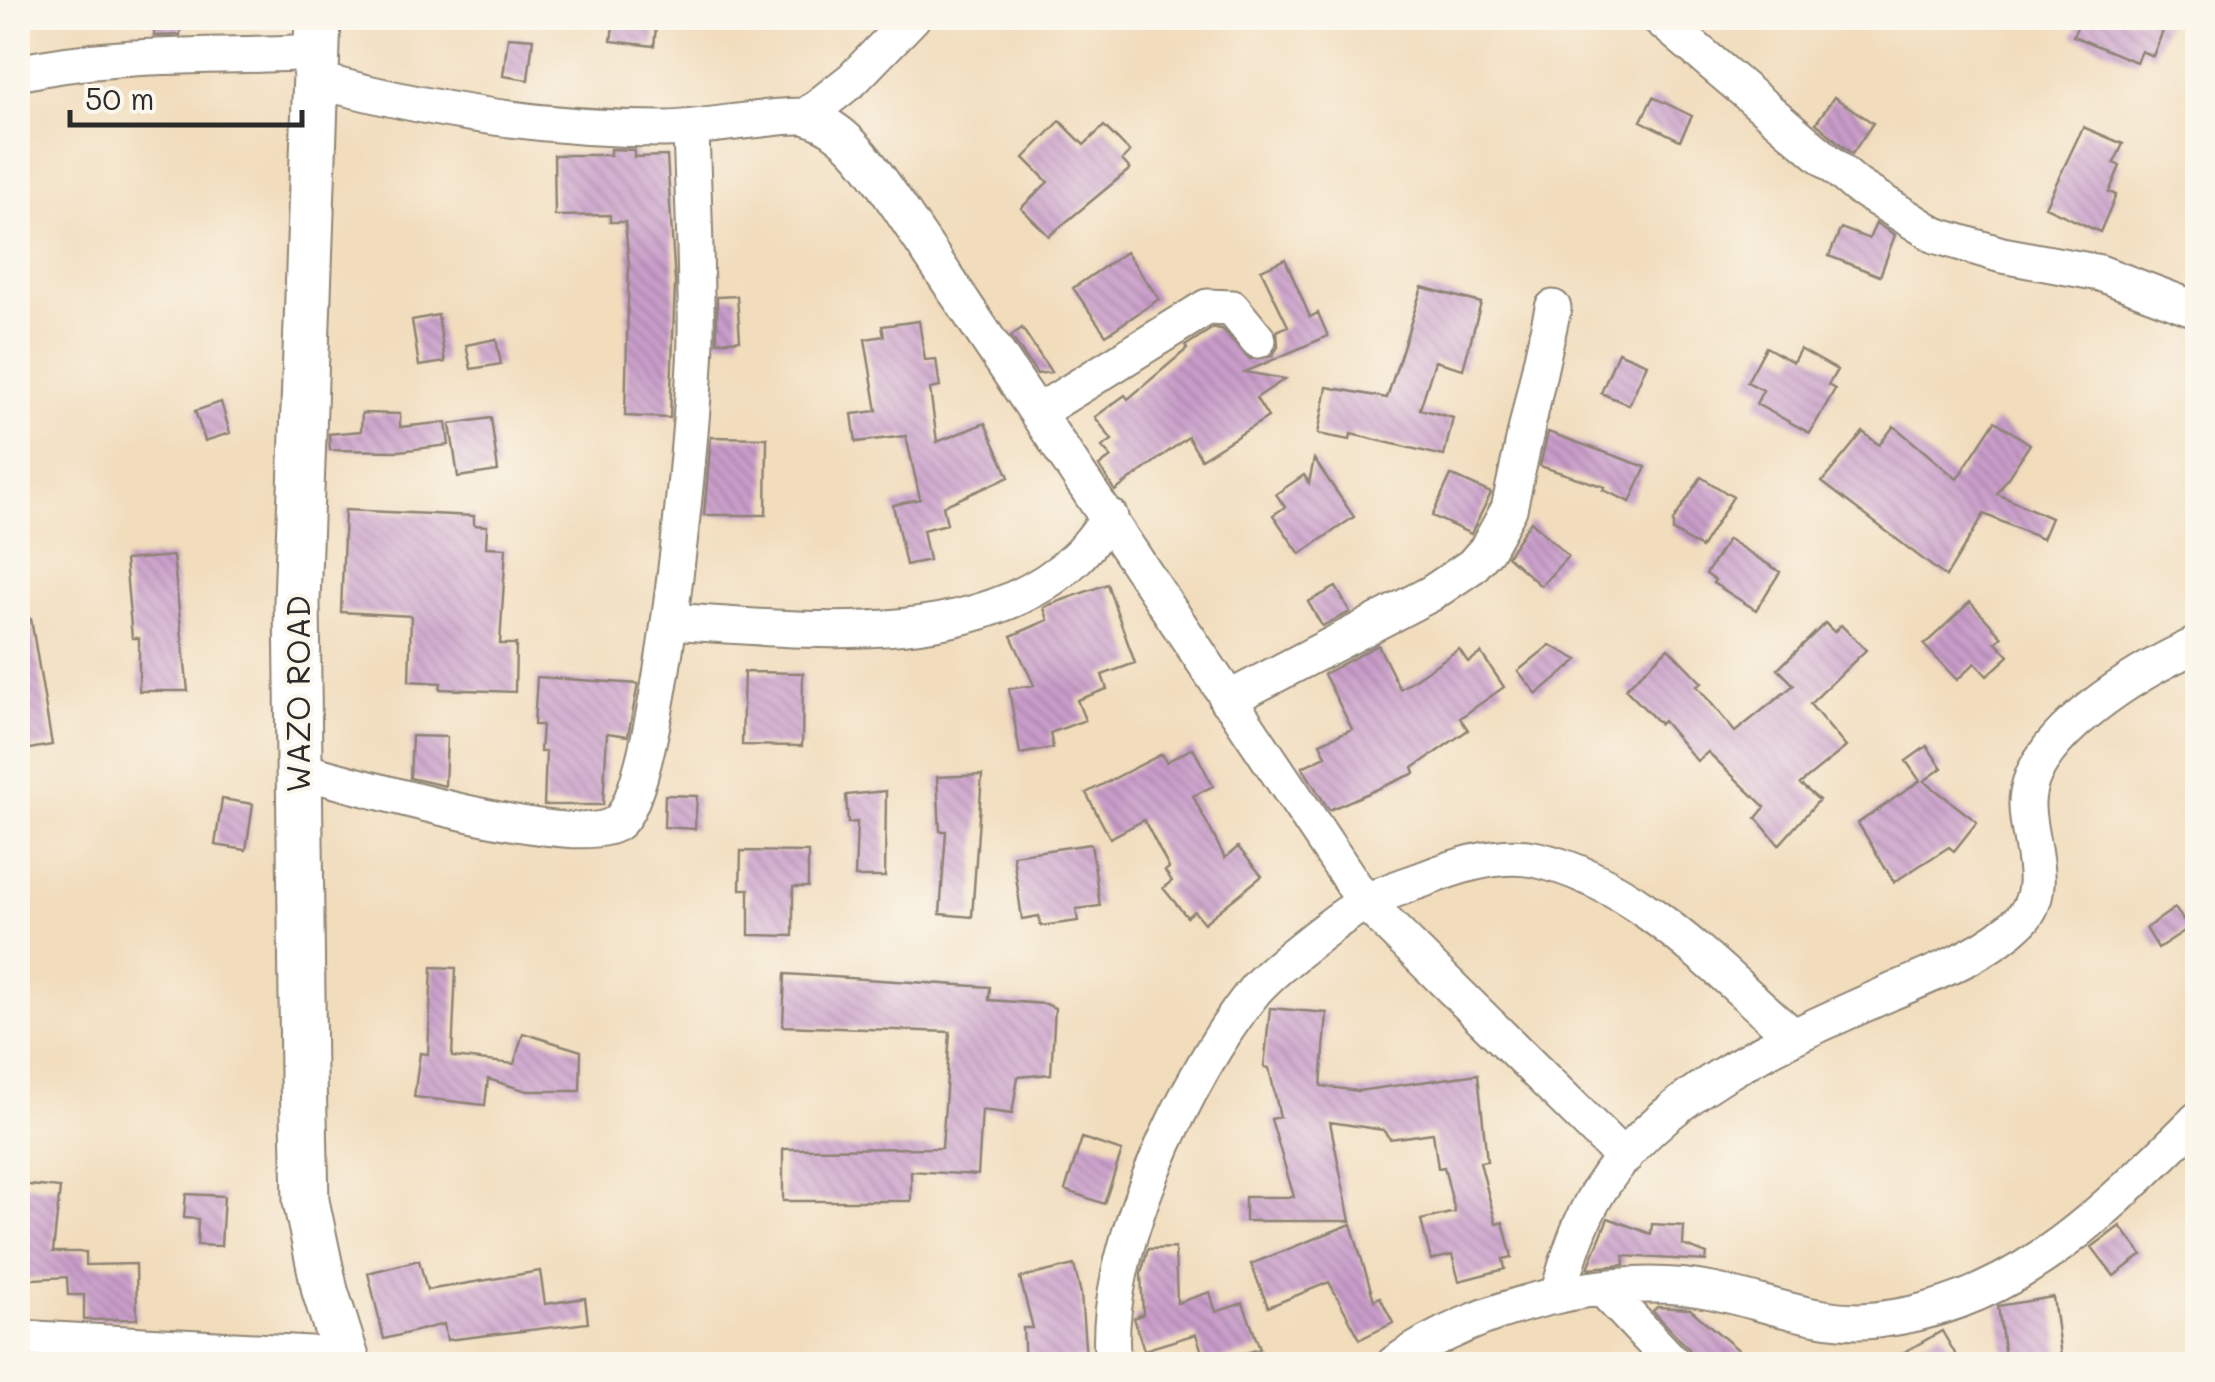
<svg xmlns="http://www.w3.org/2000/svg" width="2215" height="1382" font-family="Mali,sans-serif">
  <defs>
    <pattern id="building-back-hatch" width="6" height="6" patternUnits="userSpaceOnUse" patternTransform="scale(2.5)"><rect width="6" height="6" fill="#c99dca"/><path d="M-1 5l2 2M0 0l6 6M5-1l2 2" fill="none" stroke="#a380a4"/></pattern>
  </defs>
  <rect width="100%" height="100%" fill="#fbf7ec"/>
  <filter id="ink" filterUnits="userSpaceOnUse"><feTurbulence type="fractalNoise" baseFrequency=".01" numOctaves="2"/><feDisplacementMap in="SourceGraphic" scale="20" xChannelSelector="R" yChannelSelector="G"/><feConvolveMatrix kernelMatrix="1 2 1 2 8 2 1 2 1" color-interpolation-filters="sRGB"/></filter>
  <filter id="wash" filterUnits="userSpaceOnUse"><feTurbulence type="fractalNoise" baseFrequency=".0048" numOctaves="4" result="noise"/><feDisplacementMap in="SourceGraphic" scale="40" xChannelSelector="R" yChannelSelector="G"/><feGaussianBlur stdDeviation="2.25" result="paint"/><feColorMatrix in="noise" values="0 0 0 0 0 0 0 0 0 0 0 0 0 0 0 0 0 1.4 0 .05"/><feComposite in="paint" operator="in"/></filter>
  <g filter="url(#wash)">
    <rect width="100%" height="100%" fill="#f1dcbc"/>
    <g id="blocks">
      <!-- building -->
      <path fill="url(#building-back-hatch)" d="M 155,18 L 181,18 L 180,35 L 154,36 Z
        M 614,18 L 657,18 L 654,46 L 611,41 Z
        M 2081,18 L 2152,18 L 2166,23 L 2153,56 L 2141,51 L 2136,62 L 2073,36 Z
        M 508,37 L 533,39 L 528,80 L 503,76 Z
        M 1653,97 L 1692,116 L 1680,140 L 1641,121 Z
        M 1834,97 L 1873,123 L 1852,154 L 1816,123 Z
        M 1060,121 L 1084,145 L 1104,126 L 1130,152 L 1122,160 L 1130,169 L 1049,236 L 1021,208 L 1048,182 L 1024,158 Z
        M 2083,127 L 2123,144 L 2114,163 L 2120,166 L 2109,192 L 2116,195 L 2100,232 L 2045,207 Z
        M 610,149 L 634,150 L 634,157 L 667,156 L 675,283 L 670,418 L 625,416 L 629,266 L 625,222 L 610,222 L 610,215 L 555,216 L 554,155 L 610,155 Z
        M 1876,223 L 1895,235 L 1880,276 L 1829,256 L 1841,228 L 1869,239 Z
        M 1126,252 L 1159,299 L 1106,335 L 1073,288 Z
        M 1285,259 L 1310,317 L 1318,313 L 1328,336 L 1245,372 L 1285,379 L 1256,398 L 1268,417 L 1201,459 L 1188,437 L 1115,491 L 1099,466 L 1111,457 L 1102,447 L 1112,440 L 1095,417 L 1125,395 L 1128,399 L 1187,349 L 1185,346 L 1213,328 L 1222,329 L 1250,359 L 1272,356 L 1278,347 L 1277,331 L 1288,326 L 1261,270 Z
        M 1422,287 L 1481,303 L 1463,369 L 1435,361 L 1420,409 L 1453,418 L 1444,456 L 1351,434 L 1350,440 L 1318,434 L 1327,387 L 1387,398 Z
        M 737,296 L 740,340 L 717,342 L 717,297 Z
        M 438,315 L 445,362 L 419,366 L 412,320 Z
        M 919,321 L 925,360 L 936,359 L 940,387 L 930,389 L 937,442 L 985,423 L 1009,477 L 943,506 L 947,524 L 923,530 L 929,560 L 906,565 L 893,505 L 920,499 L 906,436 L 856,442 L 852,414 L 877,411 L 865,339 L 884,336 L 882,326 Z
        M 1022,328 L 1051,372 L 1037,374 L 1011,336 Z
        M 496,339 L 501,364 L 471,369 L 466,345 Z
        M 1766,347 L 1793,362 L 1800,349 L 1837,370 L 1828,385 L 1835,389 L 1810,433 L 1756,404 L 1763,390 L 1747,382 Z
        M 1618,352 L 1647,364 L 1629,405 L 1601,393 Z
        M 221,402 L 230,433 L 205,441 L 195,411 Z
        M 362,413 L 400,414 L 400,427 L 446,422 L 449,445 L 399,451 L 330,450 L 329,434 L 361,431 Z
        M 491,418 L 498,471 L 458,477 L 450,424 Z
        M 1995,421 L 2030,444 L 1997,494 L 2051,518 L 2042,539 L 1984,514 L 1946,577 L 1822,482 L 1863,432 L 1879,445 L 1894,426 L 1957,479 Z
        M 1548,432 L 1646,467 L 1630,502 L 1603,490 L 1605,487 L 1540,466 Z
        M 711,437 L 767,438 L 766,515 L 704,515 Z
        M 1314,459 L 1354,517 L 1300,554 L 1273,515 L 1285,507 L 1276,494 L 1304,475 L 1309,483 Z
        M 1451,475 L 1491,493 L 1471,534 L 1432,516 Z
        M 1701,477 L 1733,497 L 1701,548 L 1673,531 L 1673,521 Z
        M 345,510 L 474,516 L 474,525 L 487,526 L 486,547 L 506,548 L 500,644 L 516,644 L 515,692 L 440,689 L 441,683 L 409,681 L 411,616 L 341,612 Z
        M 1531,521 L 1568,556 L 1541,586 L 1507,556 Z
        M 1728,539 L 1780,572 L 1756,610 L 1713,583 L 1715,580 L 1706,574 Z
        M 173,556 L 188,691 L 139,691 L 139,638 L 132,638 L 125,560 Z
        M 1107,584 L 1135,663 L 1102,675 L 1107,689 L 1077,700 L 1085,720 L 1050,733 L 1053,748 L 1020,754 L 1009,689 L 1034,685 L 1011,636 L 1048,620 L 1044,608 L 1049,605 Z
        M 1336,587 L 1350,612 L 1322,626 L 1308,602 Z
        M 1970,602 L 2002,637 L 1996,642 L 2009,656 L 1987,676 L 1975,663 L 1957,680 L 1924,645 Z
        M 31,619 L 52,745 L 18,751 L 18,620 Z
        M 1825,623 L 1834,632 L 1841,625 L 1866,650 L 1810,704 L 1846,747 L 1800,784 L 1819,800 L 1779,845 L 1756,818 L 1765,807 L 1708,752 L 1697,761 L 1663,721 L 1660,724 L 1625,689 L 1668,648 L 1702,683 L 1697,686 L 1735,732 L 1794,685 L 1778,669 Z
        M 1378,645 L 1400,689 L 1459,649 L 1468,662 L 1481,653 L 1504,687 L 1460,718 L 1468,730 L 1413,768 L 1415,773 L 1329,810 L 1302,767 L 1326,756 L 1320,743 L 1352,729 L 1324,674 Z
        M 1550,645 L 1578,660 L 1537,694 L 1518,671 Z
        M 744,672 L 803,673 L 802,746 L 742,745 Z
        M 537,677 L 638,684 L 628,736 L 607,733 L 603,805 L 544,805 L 546,752 L 540,752 L 542,725 L 534,725 Z
        M 412,736 L 447,737 L 445,786 L 410,778 Z
        M 1927,746 L 1942,768 L 1924,781 L 1977,822 L 1954,851 L 1949,847 L 1894,882 L 1858,823 L 1920,781 L 1906,761 Z
        M 1193,748 L 1213,786 L 1193,796 L 1225,858 L 1238,847 L 1262,876 L 1204,923 L 1194,911 L 1187,917 L 1163,888 L 1172,881 L 1165,871 L 1169,868 L 1144,820 L 1110,838 L 1086,793 L 1162,754 L 1166,762 Z
        M 982,775 L 972,917 L 940,914 L 946,831 L 940,831 L 937,777 Z
        M 886,791 L 885,877 L 855,877 L 857,822 L 848,823 L 846,795 Z
        M 665,795 L 697,796 L 695,829 L 664,827 Z
        M 222,799 L 253,804 L 246,850 L 215,845 Z
        M 1091,844 L 1100,906 L 1076,909 L 1078,921 L 1041,926 L 1039,916 L 1022,919 L 1013,855 Z
        M 741,851 L 808,852 L 808,887 L 793,887 L 793,936 L 749,935 L 749,889 L 740,889 Z
        M 2175,908 L 2189,928 L 2158,948 L 2146,928 Z
        M 432,967 L 456,968 L 452,1057 L 514,1064 L 523,1033 L 581,1051 L 580,1091 L 527,1091 L 488,1079 L 485,1105 L 414,1097 L 420,1053 L 428,1054 Z
        M 785,974 L 990,987 L 989,1000 L 1046,1004 L 1055,1008 L 1051,1074 L 1018,1077 L 1012,1114 L 982,1110 L 978,1175 L 911,1171 L 911,1201 L 783,1201 L 783,1149 L 942,1148 L 950,1032 L 783,1026 Z
        M 1270,1008 L 1327,1013 L 1321,1086 L 1358,1091 L 1478,1074 L 1487,1161 L 1480,1162 L 1496,1224 L 1503,1222 L 1512,1257 L 1503,1259 L 1505,1269 L 1459,1281 L 1452,1255 L 1431,1260 L 1421,1220 L 1455,1212 L 1444,1167 L 1438,1168 L 1433,1133 L 1390,1139 L 1383,1130 L 1330,1122 L 1350,1221 L 1245,1221 L 1245,1197 L 1294,1197 L 1271,1119 L 1280,1117 L 1269,1068 L 1264,1067 Z
        M 1082,1138 L 1122,1151 L 1104,1204 L 1065,1190 Z
        M 19,1184 L 60,1188 L 53,1252 L 86,1252 L 86,1265 L 136,1264 L 137,1319 L 84,1320 L 84,1295 L 68,1295 L 67,1277 L 18,1280 Z
        M 186,1194 L 224,1196 L 221,1246 L 197,1245 L 198,1219 L 184,1218 Z
        M 1608,1218 L 1651,1234 L 1652,1224 L 1684,1226 L 1683,1245 L 1707,1254 L 1706,1261 L 1624,1256 L 1624,1265 L 1588,1268 Z
        M 1351,1224 L 1374,1300 L 1380,1297 L 1393,1323 L 1360,1339 L 1329,1282 L 1268,1307 L 1251,1264 Z
        M 2120,1226 L 2142,1255 L 2114,1276 L 2092,1247 Z
        M 1175,1248 L 1177,1303 L 1210,1292 L 1216,1312 L 1243,1303 L 1260,1349 L 1206,1364 L 1196,1334 L 1144,1350 L 1134,1318 L 1143,1314 L 1141,1274 L 1148,1249 Z
        M 419,1260 L 427,1290 L 540,1271 L 545,1304 L 585,1298 L 588,1323 L 447,1340 L 444,1324 L 384,1339 L 368,1273 Z
        M 1074,1265 L 1081,1294 L 1086,1359 L 1025,1364 L 1023,1328 L 1033,1328 L 1020,1278 Z
        M 2053,1297 L 2062,1364 L 2006,1364 L 1998,1306 Z
        M 1657,1307 L 1690,1309 L 1755,1364 L 1695,1364 L 1689,1349 L 1653,1311 Z
        M 1942,1331 L 1961,1364 L 1883,1364 Z"/>
    </g>
  </g>
  <g filter="url(#ink)">
    <use href="#blocks" fill-opacity="0" stroke="#8e8474" stroke-width="2.5"/>
    <g fill="none" stroke-linecap="round" stroke-linejoin="round">
      <defs>
        <path id="minor" d="M 1659,18 L 1857,186 L 1935,235 L 2002,255 L 2100,273 L 2198,310
          M 18,73 C 116,51 217,58 317,52
          M 316,80 C 430,111 546,129 664,129 C 694,130 789,112 808,117 C 851,130 875,174 899,207 L 1365,902 L 1624,1158
          M 806,116 L 853,79 L 912,18
          M 1038,412 L 1207,307 L 1232,308 L 1258,340
          M 670,621 C 795,629 977,653 1076,558 C 1089,546 1099,530 1110,517
          M 1227,700 L 1432,593 L 1472,566 L 1487,549 L 1509,509 L 1553,308
          M 299,770 C 352,784 576,851 617,823 C 661,793 696,402 696,334 C 697,266 693,198 691,130
          M 1605,1291 L 1674,1364
          M 1558,1295 C 1568,1259 1579,1222 1599,1190 C 1663,1089 1784,1040 1889,993 C 1932,974 1987,954 2021,920 C 2052,888 2026,840 2027,803 C 2028,735 2143,669 2198,644
          M 18,1338 L 346,1356
          M 1113,1364 C 1099,1258 1188,1072 1255,990 C 1272,970 1344,913 1368,901 C 1385,892 1405,886 1424,879 C 1456,866 1499,852 1534,859 C 1636,880 1717,971 1793,1036
          M 1394,1364 C 1476,1306 1612,1270 1712,1291 C 1766,1302 1821,1326 1876,1320 C 2016,1305 2103,1212 2198,1119"/>
        <path id="major" d="M 318,18 L 297,602 L 303,1075 L 306,1201 L 325,1291 L 348,1364"/>
      </defs>
      <!-- minor casing -->
      <use href="#minor" stroke="#8e8474" stroke-width="39"/>
      <!-- major casing -->
      <use href="#major" stroke="#8e8474" stroke-width="49"/>
      <!-- minor -->
      <use href="#minor" stroke="#fff" stroke-width="35"/>
      <!-- major -->
      <use href="#major" stroke="#fff" stroke-width="45"/>
    </g>
  </g>
  <g text-anchor="middle" stroke-width="8" stroke-linejoin="round" paint-order="stroke">
    <!-- street labels -->
    <g font-size="32" fill="#2b2b2b" stroke="#fbf7ec">
      <text transform="translate(299 694) rotate(-90)" y="11">WAZO ROAD</text>
    </g>
  </g>
  <!-- margin -->
  <rect width="2215" height="1382" fill="none" stroke="#fbf7ec" stroke-width="60"/>
  <!-- scale -->
  <path d="M70 110v15h232v-15" fill="none" stroke="#2b2b2b" stroke-width="5"/>
  <text x="85" y="110" font-size="30" fill="#2b2b2b" stroke="#fbf7ec" stroke-width="8" paint-order="stroke">50 m</text>
</svg>
